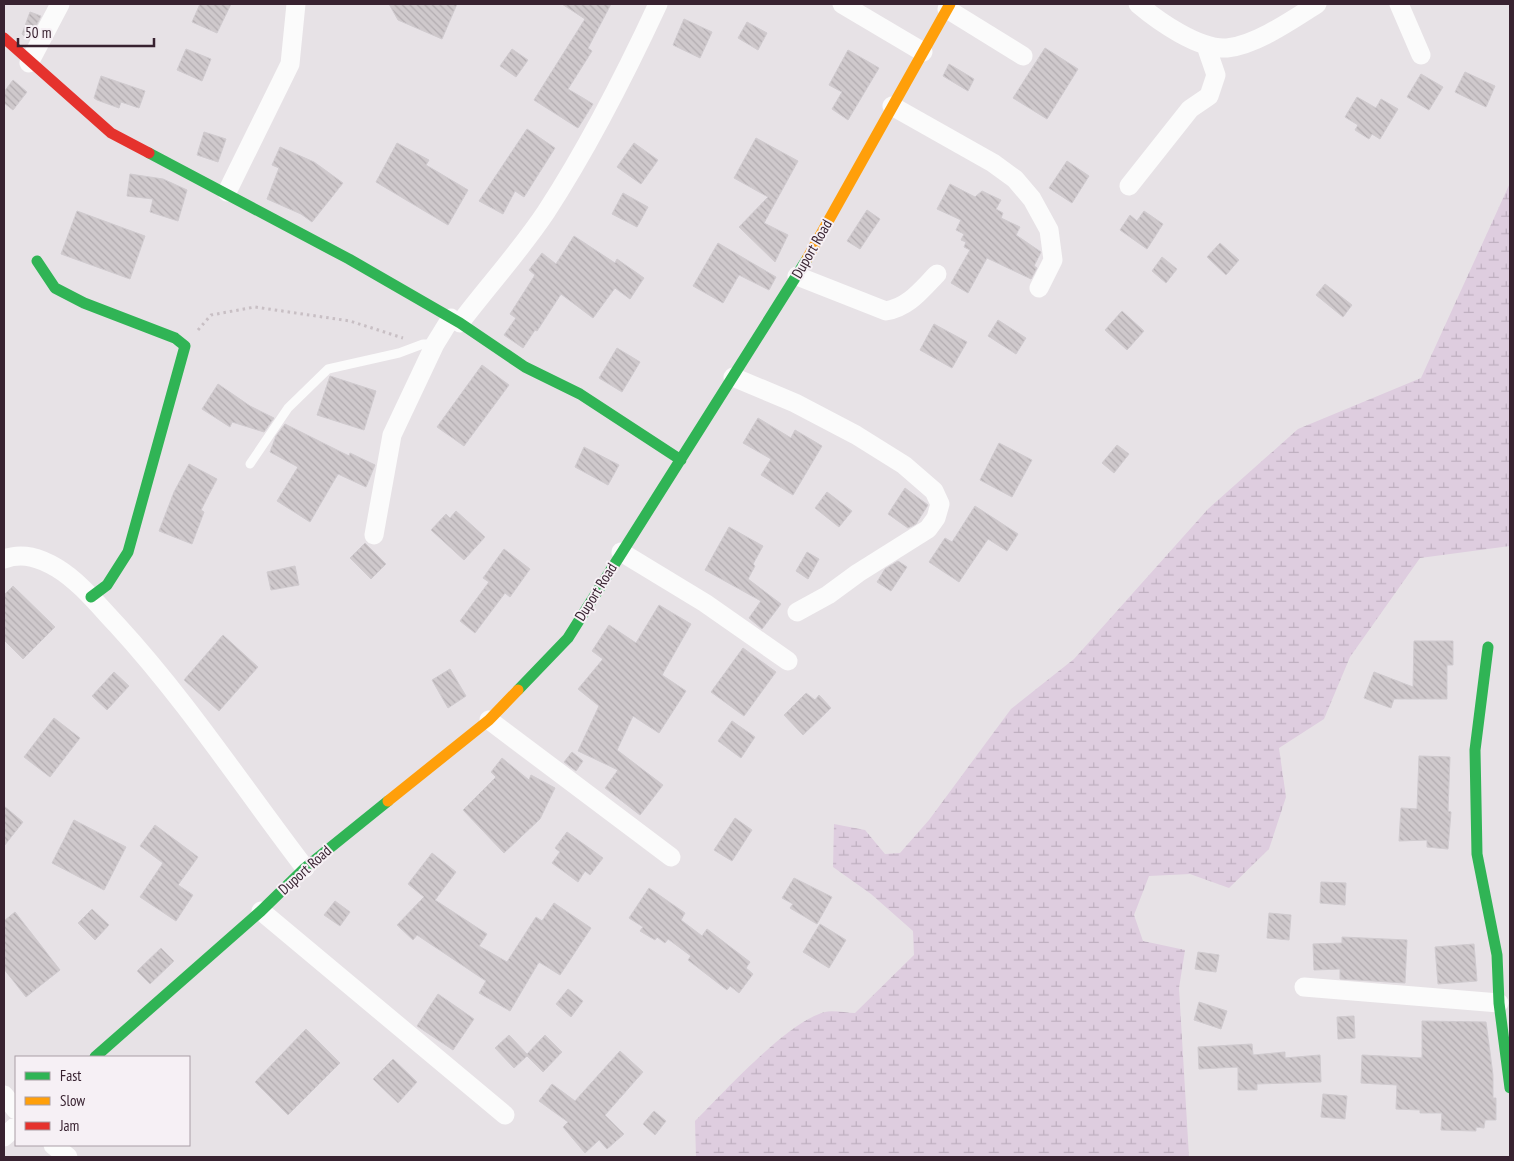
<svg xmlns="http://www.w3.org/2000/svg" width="1514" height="1161" font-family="'PT Sans Narrow',sans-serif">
  <defs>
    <pattern id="wetland-marsh" width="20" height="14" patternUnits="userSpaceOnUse" patternTransform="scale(1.25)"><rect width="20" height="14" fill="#decddf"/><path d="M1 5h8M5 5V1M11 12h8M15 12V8" fill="none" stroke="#bfb0c0"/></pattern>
    <pattern id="building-back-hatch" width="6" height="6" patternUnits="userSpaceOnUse" patternTransform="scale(1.25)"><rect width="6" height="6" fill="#cfc9cc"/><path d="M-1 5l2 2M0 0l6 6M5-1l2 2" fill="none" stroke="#b2acb0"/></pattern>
  </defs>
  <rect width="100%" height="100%" fill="#e7e2e6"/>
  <!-- wetland -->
  <path fill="url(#wetland-marsh)" d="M 1510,183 L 1510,546 L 1420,558 L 1350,657 L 1324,719 L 1279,748 L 1286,797 L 1269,849 L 1229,888 L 1190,874 L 1149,876 L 1134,915 L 1143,941 L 1185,950 L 1179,988 L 1189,1157 L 696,1157 L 695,1121 C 724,1092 787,1022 825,1012 C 833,1010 846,1013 855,1013 L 914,955 L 913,931 L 871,894 L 833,867 L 834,824 L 865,830 L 885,854 L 900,853 L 929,820 L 1011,709 L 1074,659 L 1208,509 L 1298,429 L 1421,378 Z"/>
  <!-- building -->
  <path fill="url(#building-back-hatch)" stroke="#d0cbcf" d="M 200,4 L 231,4 L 217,33 L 192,22 Z
    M 389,4 L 457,4 L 442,39 L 398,20 Z
    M 562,4 L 611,4 L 588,48 L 592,51 L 568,89 L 593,104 L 578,128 L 534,100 L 585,19 Z
    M 30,12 L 41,16 L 29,40 L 22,34 Z
    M 684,19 L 712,32 L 700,58 L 673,45 Z
    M 747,22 L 767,33 L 758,50 L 738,38 Z
    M 1045,48 L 1078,69 L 1047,119 L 1013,98 Z
    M 186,49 L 211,59 L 202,81 L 177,70 Z
    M 512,49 L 528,60 L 516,77 L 500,66 Z
    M 848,50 L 879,68 L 848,120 L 832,109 L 842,92 L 829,85 Z
    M 949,64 L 974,79 L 968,91 L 943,76 Z
    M 1465,72 L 1495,86 L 1486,107 L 1455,92 Z
    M 1421,74 L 1443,87 L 1429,110 L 1407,97 Z
    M 101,76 L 145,91 L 139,108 L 121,102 L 119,108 L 97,100 L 94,98 Z
    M 13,80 L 27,92 L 13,110 L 4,103 L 4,92 Z
    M 1357,97 L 1376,108 L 1381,99 L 1398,109 L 1380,139 L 1372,134 L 1369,139 L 1355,130 L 1358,125 L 1345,117 Z
    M 527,129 L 555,148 L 524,197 L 515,191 L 503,214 L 479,201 Z
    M 204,132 L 226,139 L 218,162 L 197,155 Z
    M 756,138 L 798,161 L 764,223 L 788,235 L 775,262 L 739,227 L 768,197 L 734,178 Z
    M 397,143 L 429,160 L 426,165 L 468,190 L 448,225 L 376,182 Z
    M 634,143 L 658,160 L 641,184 L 617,167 Z
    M 280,147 L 314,162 L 343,183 L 312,222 L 301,214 L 267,199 L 279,168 L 272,165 Z
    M 1067,161 L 1089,176 L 1072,203 L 1049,188 Z
    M 130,174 L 163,179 L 187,190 L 178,221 L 150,212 L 153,199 L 127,196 Z
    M 950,184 L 975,197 L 982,191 L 1001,200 L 996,209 L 1003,213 L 1001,218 L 1020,227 L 1016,235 L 1041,252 L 1034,266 L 1037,268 L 1031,279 L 987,258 L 968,293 L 951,283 L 970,250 L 964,247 L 966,242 L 961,240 L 964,234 L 956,230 L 961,220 L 937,209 Z
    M 623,193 L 648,207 L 637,227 L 612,214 Z
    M 867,210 L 880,219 L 860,249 L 847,241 Z
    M 77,211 L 145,236 L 130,279 L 61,254 Z
    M 1144,211 L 1163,224 L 1147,249 L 1120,230 L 1130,215 L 1137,221 Z
    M 574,236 L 615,263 L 617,259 L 644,278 L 630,299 L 615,288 L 593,318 L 561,294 L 537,331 L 535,330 L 523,348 L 504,335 L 516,318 L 510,314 L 535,275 L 529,270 L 542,253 L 556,264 Z
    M 718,243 L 776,277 L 769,290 L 739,275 L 723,303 L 693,286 Z
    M 1220,243 L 1239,260 L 1226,275 L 1207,257 Z
    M 1162,257 L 1177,269 L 1166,283 L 1152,271 Z
    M 1325,284 L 1352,305 L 1343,317 L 1316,295 Z
    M 1122,311 L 1144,331 L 1127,350 L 1105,330 Z
    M 998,320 L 1026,338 L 1016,354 L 988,336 Z
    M 934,324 L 967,342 L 952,368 L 920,350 Z
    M 617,348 L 640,362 L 622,392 L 599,378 Z
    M 482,365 L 509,385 L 464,446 L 437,427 Z
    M 330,376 L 376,391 L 364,430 L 317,415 Z
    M 218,384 L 250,406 L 274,418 L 264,432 L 232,422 L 230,427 L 202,409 Z
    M 758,418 L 791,438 L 795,430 L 822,446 L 793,495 L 761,475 L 771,459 L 743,443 Z
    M 285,424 L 349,456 L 350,453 L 375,465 L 366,487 L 338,474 L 310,522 L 277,501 L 298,467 L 270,452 L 276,436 Z
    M 999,443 L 1032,460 L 1012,497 L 980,480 Z
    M 1117,445 L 1129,454 L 1114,473 L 1102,463 Z
    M 584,447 L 619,465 L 608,485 L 575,467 Z
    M 189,464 L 217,479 L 201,510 L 204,512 L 192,544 L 159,531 L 174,492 Z
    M 905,488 L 928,505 L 916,524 L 908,528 L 888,514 Z
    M 827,492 L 852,511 L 839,527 L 815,508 Z
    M 975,506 L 1018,534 L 1007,551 L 988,539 L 959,582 L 929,562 L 945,538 L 952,542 Z
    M 456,511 L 485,537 L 464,560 L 431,530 L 446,514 L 450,518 Z
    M 729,527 L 763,546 L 753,564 L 755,566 L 748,579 L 781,604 L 762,629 L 749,618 L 761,601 L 705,570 Z
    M 365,543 L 386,564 L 371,579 L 350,558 Z
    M 504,549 L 530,569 L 510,597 L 505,593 L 475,633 L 460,621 L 489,582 L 483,578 Z
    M 807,552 L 819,559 L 808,579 L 796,571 Z
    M 898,561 L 907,567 L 891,591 L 877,582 L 885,569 Z
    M 295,566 L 299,585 L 271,590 L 267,572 Z
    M 13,586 L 55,627 L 23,659 L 4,640 L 4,595 Z
    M 659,605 L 691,624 L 662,675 L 686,691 L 659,733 L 633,716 L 617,750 L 663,785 L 640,815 L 605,788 L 618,770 L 578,751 L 599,706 L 578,689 L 603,659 L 592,651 L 609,625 L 636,643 Z
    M 223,635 L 258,667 L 219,711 L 184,680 Z
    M 1414,641 L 1453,641 L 1453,665 L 1447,665 L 1447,699 L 1394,699 L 1391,708 L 1364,698 L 1374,672 L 1413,687 Z
    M 743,648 L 776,672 L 744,716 L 711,692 Z
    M 450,669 L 466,696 L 448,708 L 432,680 Z
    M 114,672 L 129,686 L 107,710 L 92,696 Z
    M 806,693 L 815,700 L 819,695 L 831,708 L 803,735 L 784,715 Z
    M 54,718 L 80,738 L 50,777 L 24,757 Z
    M 732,721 L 755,737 L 741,758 L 718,741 Z
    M 572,752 L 583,761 L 576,771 L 564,762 Z
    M 1419,756 L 1450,757 L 1448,811 L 1451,812 L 1448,849 L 1427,847 L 1427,840 L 1399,841 L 1401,808 L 1417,809 Z
    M 502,758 L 529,780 L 531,775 L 555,788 L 540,819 L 504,853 L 463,810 L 496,777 L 491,772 Z
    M 4,806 L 23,822 L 4,846 Z
    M 735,818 L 752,830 L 732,861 L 714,850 Z
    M 74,820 L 126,847 L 104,890 L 52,863 Z
    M 155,825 L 198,857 L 178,885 L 193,895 L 176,921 L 140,897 L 163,863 L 140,846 Z
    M 567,832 L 603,858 L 590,875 L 585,871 L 578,882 L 552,863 L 560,852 L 555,848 Z
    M 432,853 L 456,872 L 435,900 L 487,934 L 479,946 L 507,962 L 536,917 L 542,921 L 554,903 L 591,928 L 560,975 L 539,962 L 510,1011 L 479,993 L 486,981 L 417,935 L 413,940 L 397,925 L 424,897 L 408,884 Z
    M 794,878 L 832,897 L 817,924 L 790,908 L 793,904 L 782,898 Z
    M 1321,882 L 1346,883 L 1345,905 L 1320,903 Z
    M 649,888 L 685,913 L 681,920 L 702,936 L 707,929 L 750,962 L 746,968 L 753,974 L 739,993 L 730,986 L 727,990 L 688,960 L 691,956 L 668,939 L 665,943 L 657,937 L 655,940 L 640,931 L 643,927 L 629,918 Z
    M 335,901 L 350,912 L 340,926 L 324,915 Z
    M 92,909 L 109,925 L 95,940 L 78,923 Z
    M 15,912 L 60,970 L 26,997 L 4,969 L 4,921 Z
    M 1269,913 L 1291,915 L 1289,940 L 1267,938 Z
    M 820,924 L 846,940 L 829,968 L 803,952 Z
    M 1342,937 L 1407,940 L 1405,983 L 1340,979 L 1340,969 L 1314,970 L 1313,944 L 1342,943 Z
    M 1474,944 L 1477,981 L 1438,984 L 1435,947 Z
    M 161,948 L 174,961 L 150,984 L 137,971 Z
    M 1198,952 L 1219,955 L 1216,972 L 1195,969 Z
    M 568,989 L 583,1001 L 571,1017 L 556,1004 Z
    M 438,994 L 474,1019 L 453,1050 L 417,1026 Z
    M 1199,1002 L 1227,1011 L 1221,1029 L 1194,1020 Z
    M 1354,1016 L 1355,1038 L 1338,1039 L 1337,1017 Z
    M 1422,1021 L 1486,1022 L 1493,1075 L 1493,1098 L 1496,1098 L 1496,1120 L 1485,1120 L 1484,1128 L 1476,1127 L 1476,1131 L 1441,1130 L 1442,1113 L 1420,1113 L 1420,1110 L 1396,1109 L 1397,1085 L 1361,1083 L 1362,1055 L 1422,1058 Z
    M 306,1029 L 340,1063 L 288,1115 L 255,1082 Z
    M 509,1035 L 527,1054 L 545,1035 L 562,1052 L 543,1072 L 527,1056 L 514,1068 L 495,1048 Z
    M 1252,1044 L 1253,1055 L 1285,1052 L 1285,1058 L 1320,1055 L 1321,1082 L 1257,1084 L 1257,1090 L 1238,1090 L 1238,1067 L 1199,1069 L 1198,1047 Z
    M 620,1051 L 643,1072 L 605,1115 L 624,1134 L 607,1149 L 599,1140 L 585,1153 L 563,1127 L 568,1122 L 539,1101 L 552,1084 L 575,1101 Z
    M 393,1059 L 417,1082 L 398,1103 L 373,1079 Z
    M 1323,1094 L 1347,1096 L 1345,1119 L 1321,1117 Z
    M 654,1111 L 666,1121 L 655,1135 L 643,1124 Z"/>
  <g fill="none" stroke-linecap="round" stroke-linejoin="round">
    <!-- path -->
    <path stroke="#c8bfc4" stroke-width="3" stroke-dasharray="2.5 4" stroke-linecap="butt" d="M 198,330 L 211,315 L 255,307 L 350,321 L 403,338"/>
    <!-- lane -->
    <path stroke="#fbfbfb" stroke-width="9" d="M 250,464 L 288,408 L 328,369 L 399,353 L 423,344 L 435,344"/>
    <!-- street -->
    <path stroke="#fbfbfb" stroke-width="19" d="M 842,4 L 923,52
      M 1138,4 C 1158,21 1199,50 1227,48 C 1256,45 1292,20 1317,4
      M 1399,4 L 1421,55
      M 947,9 L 1023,56
      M 29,63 L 60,4
      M 892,106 L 993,163 L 1015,179 L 1032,199 L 1049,230 L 1053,260 L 1039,288
      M 1129,186 L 1190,109 L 1209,96 L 1216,75 L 1206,46
      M 227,192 L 290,64 L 296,4
      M 797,276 L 886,311 C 909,307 921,290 937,274
      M 460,323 C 488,286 520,251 546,212 C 589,146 625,75 658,4
      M 733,377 L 795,403 L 856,435 L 904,465 L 934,491 L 940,504 L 936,518 L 928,529 L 858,573 L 828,595 L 797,612
      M 374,535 L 392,435 L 435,344 L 451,318
      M 621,552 L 705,603 L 788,661
      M 4,559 C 23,552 40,558 57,568 C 80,582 99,606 117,625 C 186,700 243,787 305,868
      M 489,720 L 671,857
      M 261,911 L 505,1115
      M 1304,987 L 1499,1003
      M 4,1095 L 16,1110
      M 4,1137 L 16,1126
      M 53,1145 L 68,1157"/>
    <!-- fast -->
    <path stroke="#30b455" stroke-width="11" d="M 149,153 L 349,259 L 460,323 L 525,367 L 580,394 L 681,460
      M 37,261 L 55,288 L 84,303 L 175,338 L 185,346 L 128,552 L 107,585 L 91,597
      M 1488,647 L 1475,750 L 1477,854 L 1497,955 L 1499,1003 L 1510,1088
      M 518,690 L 568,638 L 807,259
      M 95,1057 L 261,911 L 305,868 L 388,801"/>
    <!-- slow -->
    <path stroke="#ff9f0a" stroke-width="11" d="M 807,259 L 950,4
      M 388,801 L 489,720 L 518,690"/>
    <!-- jam -->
    <path stroke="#e5322d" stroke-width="11" d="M 4,38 L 111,133 L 149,153"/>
  </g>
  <g text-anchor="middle" stroke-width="4" stroke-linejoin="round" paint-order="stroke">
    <!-- street labels -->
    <g font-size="15" fill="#382230" stroke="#f6f0f5">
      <text transform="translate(812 249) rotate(-60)" y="5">Duport Road</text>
      <text transform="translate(596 592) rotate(-58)" y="5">Duport Road</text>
      <text transform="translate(305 870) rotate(-42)" y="5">Duport Road</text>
    </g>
  </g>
  <!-- border -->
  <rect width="1514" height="1161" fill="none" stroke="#382230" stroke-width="10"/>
  <!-- legend -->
  <rect x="15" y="1056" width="175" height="90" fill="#f6f0f5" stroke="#aa9ea6"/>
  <rect x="25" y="1072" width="25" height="8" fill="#30b455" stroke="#aa9ea6"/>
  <text x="60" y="1081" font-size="15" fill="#382230">Fast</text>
  <rect x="25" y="1097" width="25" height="8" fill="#ff9f0a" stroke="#aa9ea6"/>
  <text x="60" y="1106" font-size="15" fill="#382230">Slow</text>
  <rect x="25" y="1122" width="25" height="8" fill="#e5322d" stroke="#aa9ea6"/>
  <text x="60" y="1131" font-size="15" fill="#382230">Jam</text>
  <!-- scale -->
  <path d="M18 38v8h136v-8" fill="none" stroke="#382230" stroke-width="2.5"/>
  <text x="25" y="38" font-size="15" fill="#382230" stroke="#f6f0f5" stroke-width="4" paint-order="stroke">50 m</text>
</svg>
